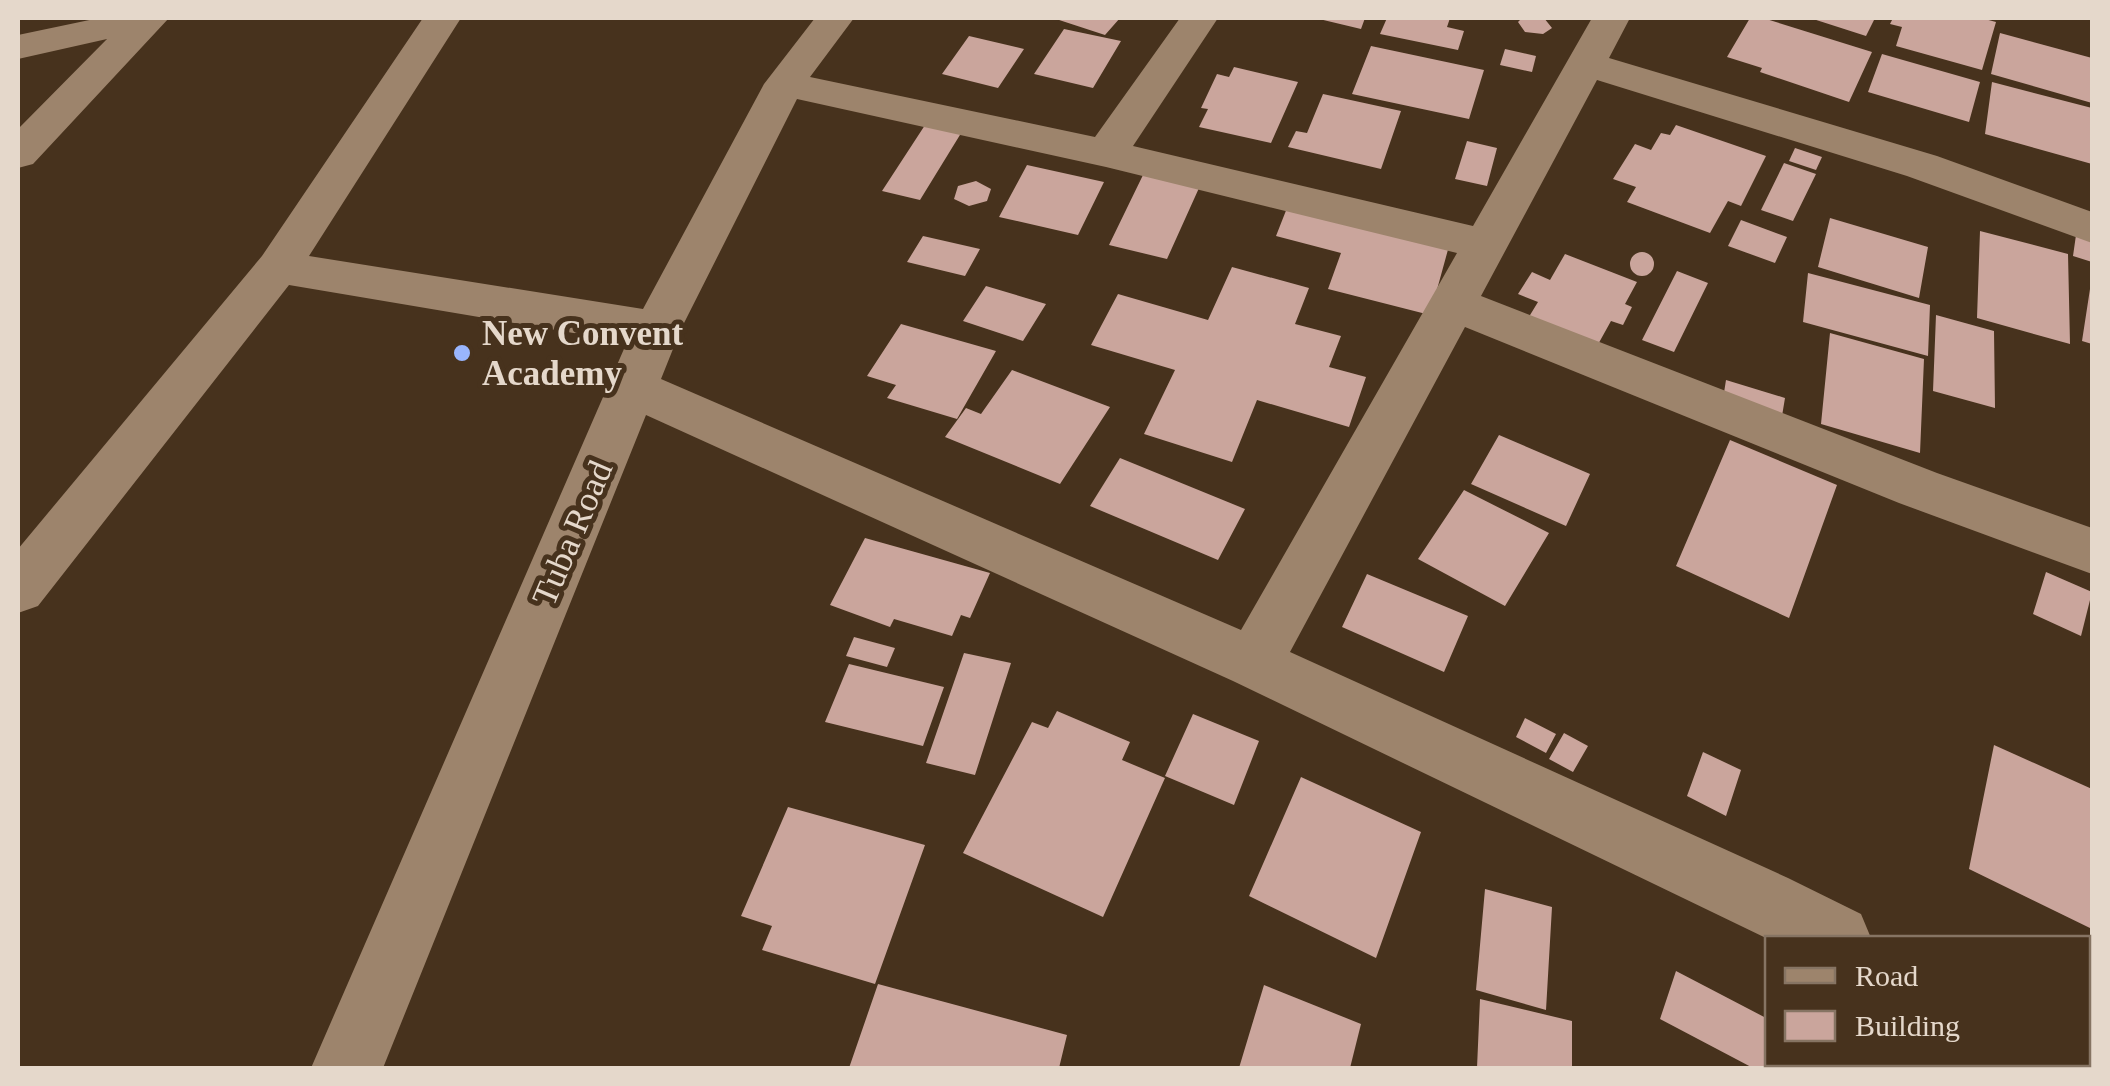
<svg xmlns="http://www.w3.org/2000/svg" width="2110" height="1086" font-family="'Times New Roman',serif">
  <rect width="100%" height="100%" fill="#47321d"/>
  <!-- building -->
  <path fill="#caa59c" d="M 1053,18 L 1120,18 L 1105,35 Z
    M 1315,18 L 1365,18 L 1361,29 Z
    M 1387,18 L 1450,18 L 1447,27 L 1464,31 L 1458,50 L 1380,34 Z
    M 1522,18 L 1544,18 L 1552,28 L 1543,34 L 1525,32 L 1518,22 Z
    M 1750,18 L 1763,18 L 1872,52 L 1849,102 L 1760,72 L 1762,68 L 1727,57 Z
    M 1810,18 L 1875,18 L 1866,36 Z
    M 1893,18 L 1981,18 L 1996,22 L 1982,70 L 1896,46 L 1902,27 L 1890,24 Z
    M 1064,29 L 1121,41 L 1093,88 L 1034,74 Z
    M 2000,33 L 2092,58 L 2092,103 L 1991,74 Z
    M 969,36 L 1024,49 L 998,88 L 942,74 Z
    M 1371,46 L 1484,70 L 1469,119 L 1352,94 Z
    M 1505,49 L 1536,56 L 1532,72 L 1500,65 Z
    M 1882,54 L 1980,82 L 1969,122 L 1868,92 Z
    M 1234,67 L 1298,82 L 1271,143 L 1199,127 L 1208,109 L 1201,108 L 1217,74 L 1229,77 Z
    M 1992,82 L 2092,108 L 2092,164 L 1985,134 Z
    M 1323,94 L 1401,111 L 1381,169 L 1288,147 L 1296,131 L 1307,133 Z
    M 927,122 L 963,130 L 920,200 L 882,191 Z
    M 1676,125 L 1766,156 L 1741,206 L 1728,201 L 1710,233 L 1627,202 L 1636,187 L 1613,179 L 1635,144 L 1651,150 L 1661,133 L 1670,135 Z
    M 1467,141 L 1497,148 L 1487,186 L 1455,179 Z
    M 1795,148 L 1822,157 L 1816,170 L 1789,161 Z
    M 1784,163 L 1816,174 L 1793,221 L 1761,210 Z
    M 1027,165 L 1104,182 L 1078,235 L 999,217 Z
    M 1143,175 L 1199,188 L 1167,259 L 1109,245 Z
    M 976,181 L 991,189 L 987,201 L 969,206 L 954,199 L 958,186 Z
    M 1287,208 L 1449,246 L 1430,315 L 1328,289 L 1341,253 L 1276,236 Z
    M 1830,218 L 1928,247 L 1919,298 L 1818,267 Z
    M 1741,220 L 1787,237 L 1775,263 L 1728,246 Z
    M 1980,231 L 2068,254 L 2070,344 L 1977,318 Z
    M 2076,235 L 2092,240 L 2092,262 L 2073,256 Z
    M 923,236 L 980,249 L 965,276 L 907,262 Z
    M1630 264a12 12 0 1 1 24 0a12 12 0 1 1-24 0Z
    M 1565,254 L 1637,282 L 1625,304 L 1632,307 L 1623,325 L 1611,321 L 1596,348 L 1527,320 L 1538,302 L 1518,294 L 1532,272 L 1550,280 Z
    M 1232,267 L 1309,288 L 1295,324 L 1341,336 L 1329,367 L 1366,377 L 1349,427 L 1257,400 L 1232,462 L 1144,434 L 1175,370 L 1091,345 L 1118,294 L 1208,320 Z
    M 1677,271 L 1708,283 L 1674,352 L 1642,340 Z
    M 1808,273 L 1930,305 L 1928,356 L 1803,322 Z
    M 986,286 L 1046,304 L 1023,341 L 963,321 Z
    M 2090,289 L 2092,289 L 2092,344 L 2082,341 Z
    M 1936,315 L 1994,331 L 1995,408 L 1933,391 Z
    M 901,324 L 996,351 L 957,419 L 887,398 L 896,385 L 867,376 Z
    M 1830,333 L 1924,359 L 1920,453 L 1821,424 Z
    M 1012,370 L 1110,407 L 1060,484 L 945,437 L 966,408 L 981,414 Z
    M 1726,380 L 1785,398 L 1782,416 L 1723,399 Z
    M 1499,435 L 1590,474 L 1566,526 L 1471,484 Z
    M 1730,440 L 1837,485 L 1789,618 L 1676,566 Z
    M 1120,458 L 1245,509 L 1218,560 L 1090,506 Z
    M 1464,490 L 1549,533 L 1505,606 L 1418,559 Z
    M 865,538 L 990,573 L 970,618 L 961,615 L 952,636 L 894,619 L 890,627 L 830,605 Z
    M 2046,572 L 2092,592 L 2081,636 L 2033,614 Z
    M 1367,574 L 1468,616 L 1444,672 L 1342,627 Z
    M 854,637 L 895,648 L 887,667 L 846,656 Z
    M 964,653 L 1011,663 L 975,775 L 926,763 Z
    M 849,664 L 944,687 L 923,746 L 825,722 Z
    M 1057,711 L 1130,742 L 1122,760 L 1165,778 L 1103,917 L 963,853 L 1032,722 L 1048,728 Z
    M 1193,714 L 1259,741 L 1234,805 L 1165,776 Z
    M 1525,718 L 1556,734 L 1546,753 L 1516,737 Z
    M 1564,733 L 1588,746 L 1573,772 L 1549,759 Z
    M 1994,745 L 2092,789 L 2092,929 L 1969,869 Z
    M 1703,752 L 1741,770 L 1726,816 L 1687,796 Z
    M 1301,777 L 1421,832 L 1376,958 L 1249,896 Z
    M 788,807 L 925,845 L 875,984 L 762,950 L 772,926 L 741,916 Z
    M 1485,889 L 1552,907 L 1546,1010 L 1476,990 Z
    M 1676,971 L 1768,1019 L 1768,1064 L 1784,1064 L 1783,1068 L 1753,1068 L 1660,1019 Z
    M 878,984 L 1067,1035 L 1059,1068 L 849,1068 Z
    M 1264,985 L 1361,1024 L 1350,1068 L 1239,1068 Z
    M 1480,999 L 1572,1021 L 1572,1068 L 1477,1068 Z"/>
  <g fill="none" stroke-linecap="round" stroke-linejoin="round">
    <!-- minor -->
    <path fill="#9d846c" fill-rule="evenodd" d="M 99,18 L 169,18 L 33,164 L 18,168 L 18,129 L 107,39 L 18,59 L 18,35 Z
      M 423,18 L 461,18 L 309,256 L 643,309 L 764,84 L 815,18 L 854,18 L 810,77 L 1095,137 L 1180,18 L 1218,18 L 1133,146 L 1473,226 L 1592,18 L 1630,18 L 1609,58 L 1937,156 L 2092,212 L 2092,243 L 1907,176 L 1597,80 L 1481,296 L 1937,473 L 2092,528 L 2092,574 L 1899,503 L 1465,327 L 1290,652 L 1788,878 L 1861,914 L 1871,938 L 1768,939 L 1233,681 L 646,415 L 383,1068 L 311,1068 L 627,342 L 289,285 L 38,606 L 18,613 L 18,549 L 262,256 ZM 797,99 L 1106,167 L 1457,253 L 1241,630 L 661,379 L 681,329 Z
      M 2088,1032 L 2092,1034 L 2092,1068 L 2044,1068 L 2042,1064 L 2088,1064 Z"/>
  </g>
  <!-- markers -->
  <circle fill="#99b5fd" stroke="#47321d" stroke-width="4" cx="462" cy="353" r="10"/>
  <g text-anchor="middle" stroke-width="10" stroke-linejoin="round" paint-order="stroke">
    <!-- poi labels -->
    <g font-size="35" font-weight="bold" fill="#e5d8cb" stroke="#47321d" text-anchor="start">
      <text x="482" y="345">New Convent<tspan x="482" dy="40">Academy</tspan></text>
    </g>
    <!-- street labels -->
    <g font-size="35" fill="#e5d8cb" stroke="#47321d">
      <text transform="translate(572 533) rotate(-67)" y="12">Tuba Road</text>
    </g>
  </g>
  <!-- border -->
  <rect width="2110" height="1086" fill="none" stroke="#e5d8cb" stroke-width="40"/>
  <!-- legend -->
  <rect x="1765" y="936" width="325" height="130" fill="#47321d" stroke="#867463" stroke-width="2.5"/>
  <rect x="1785" y="968" width="50" height="15" fill="#9d846c" stroke="#867463" stroke-width="2.5"/>
  <text x="1855" y="986" font-size="30" fill="#e5d8cb">Road</text>
  <rect x="1785" y="1011" width="50" height="30" fill="#caa59c" stroke="#867463" stroke-width="2.5"/>
  <text x="1855" y="1036" font-size="30" fill="#e5d8cb">Building</text>
</svg>
